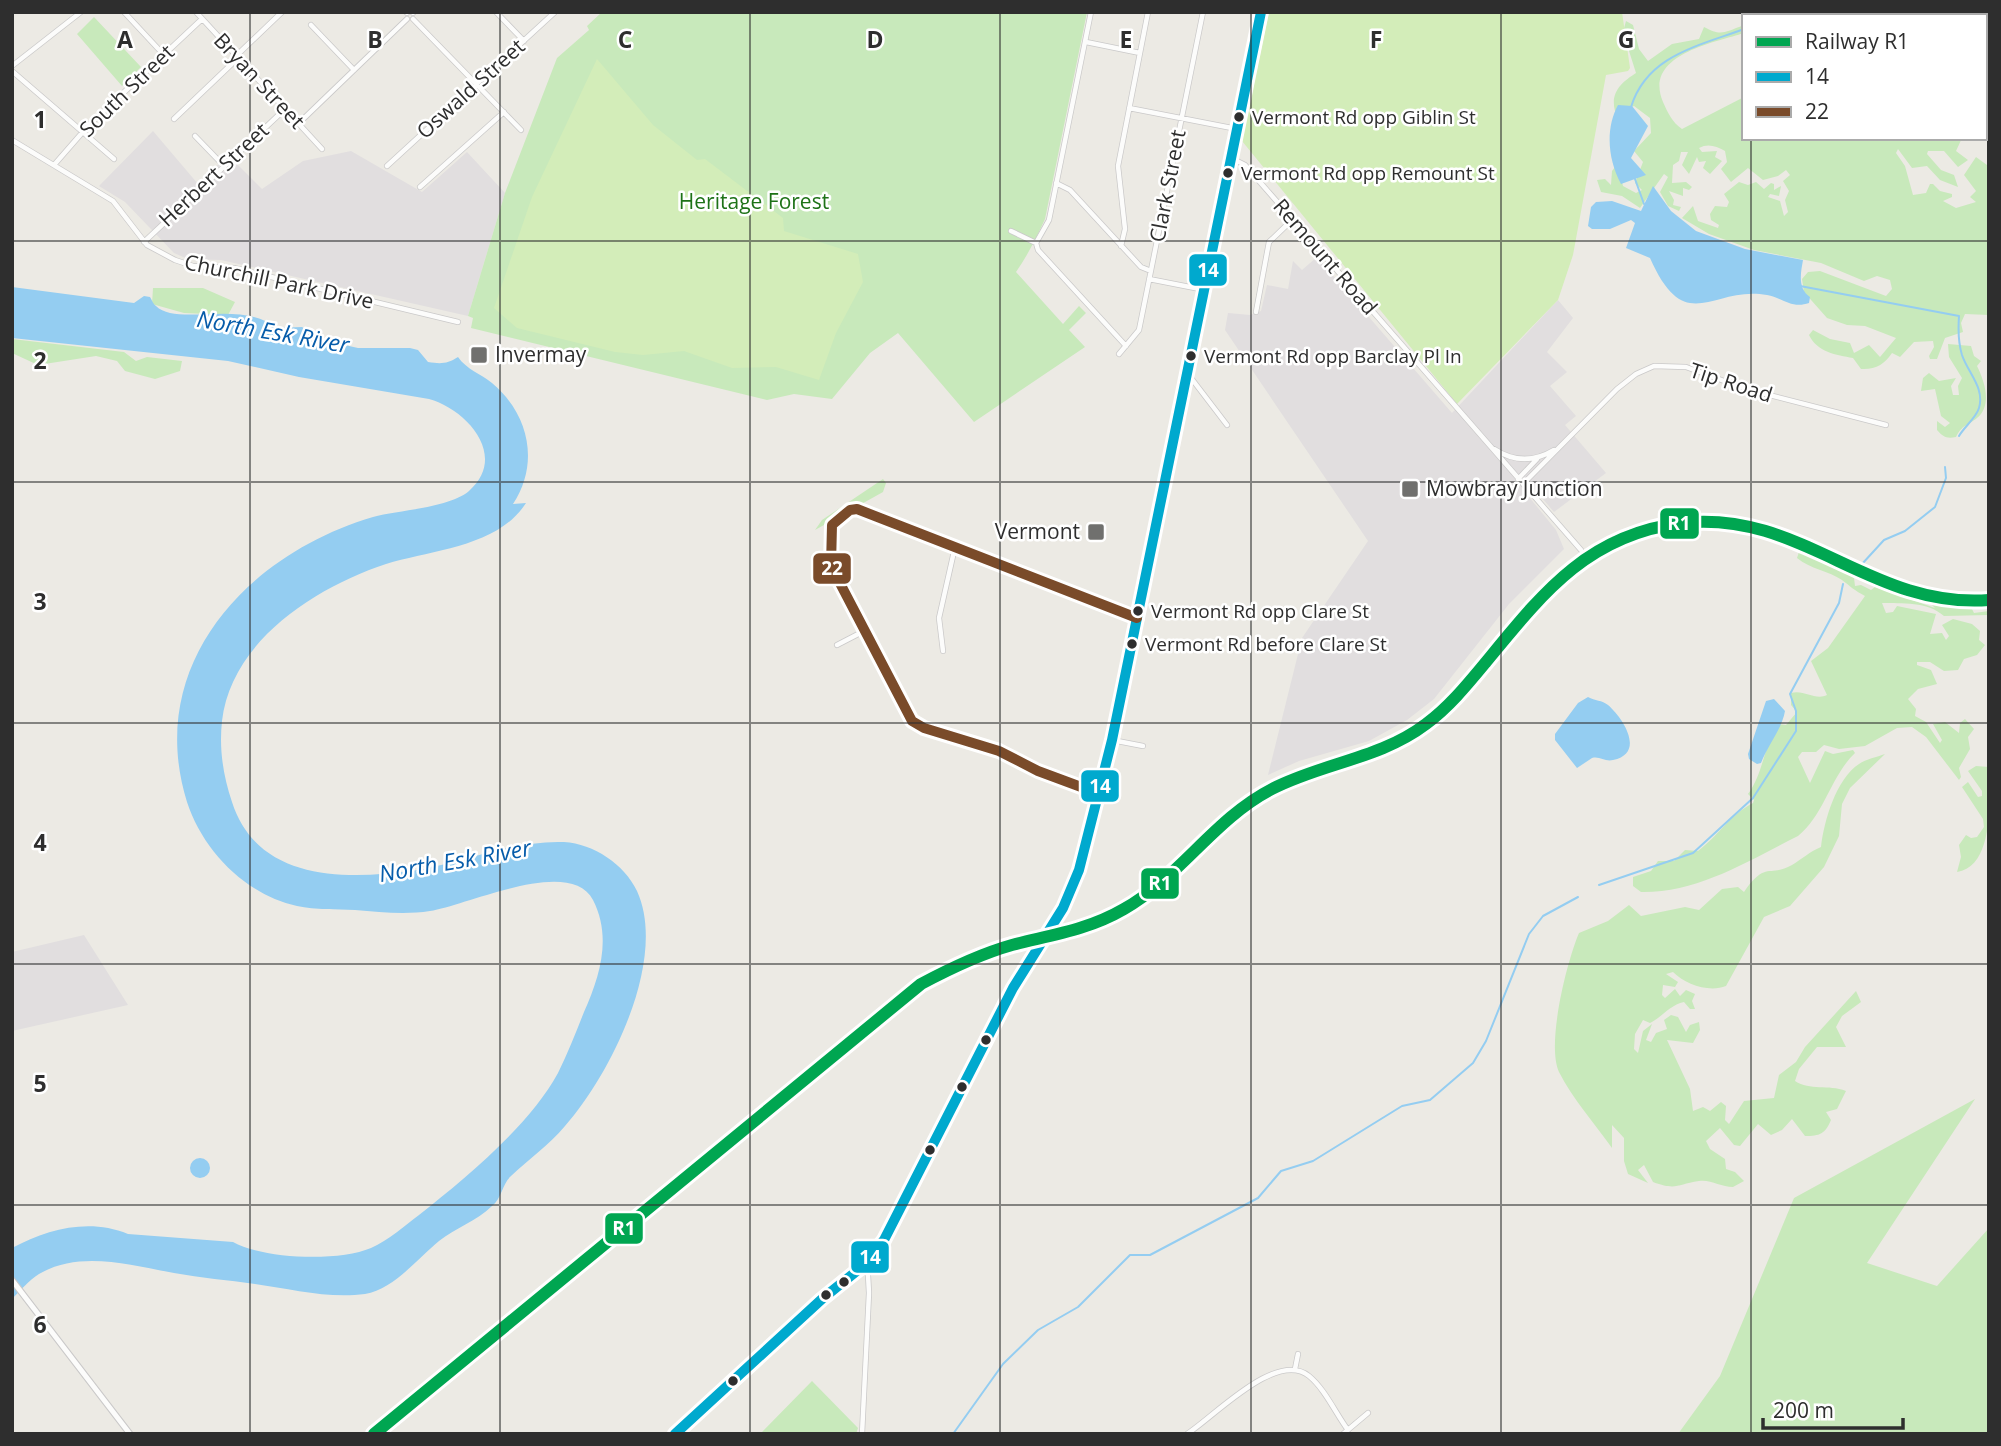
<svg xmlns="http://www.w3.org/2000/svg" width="2001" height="1446" font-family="'Open Sans',sans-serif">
  <rect width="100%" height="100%" fill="#eceae4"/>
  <!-- industrial -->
  <path fill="#e1dedf" d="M 153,131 L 198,184 L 228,155 L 262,189 L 303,161 L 351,151 L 422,192 L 467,152 L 505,193 L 468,316 L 221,260 L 188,259 L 174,253 L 125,202 L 99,186 Z
    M 1317,257 L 1452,413 L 1558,300 L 1573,318 L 1547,352 L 1567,372 L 1550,386 L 1576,416 L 1565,425 L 1606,473 L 1554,512 L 1531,485 L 1525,492 L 1556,530 L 1564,549 L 1509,604 L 1434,699 L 1407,720 L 1369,741 L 1299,761 L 1268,775 L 1302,638 L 1368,541 L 1225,330 L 1228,313 L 1250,315 L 1261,311 L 1267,285 L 1288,289 L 1293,261 L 1302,270 Z
    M 84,935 L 128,1005 L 12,1031 L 12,952 Z"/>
  <!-- green -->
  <path fill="#c8e9bb" d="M 602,12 L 1087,12 L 1045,219 C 1036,238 1028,255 1016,272 L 1063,324 L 1079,306 L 1086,313 L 1069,330 L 1085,347 L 974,422 L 898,333 L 870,353 L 832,399 L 794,394 L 767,400 L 471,328 L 473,318 L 468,316 L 505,193 L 557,58 L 589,30 L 587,26 Z
    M 94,17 L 141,67 L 122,86 L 77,34 Z
    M 1626,21 L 1633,25 L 1639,49 L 1648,61 L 1672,44 L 1699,39 L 1704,27 C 1721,36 1723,33 1744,25 L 1744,33 C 1713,43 1643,55 1663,102 C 1668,113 1672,122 1682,129 L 1744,97 L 1744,138 L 1962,138 L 1956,151 L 1968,160 L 1958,167 L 1944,151 L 1928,151 L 1927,154 L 1941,170 L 1954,175 L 1958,187 L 1940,180 L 1927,166 L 1912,168 L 1898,149 L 1896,153 L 1905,166 L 1913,195 L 1926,193 L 1930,184 L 1933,184 L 1940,191 L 1952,194 L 1952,197 L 1943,201 L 1956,208 L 1976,202 L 1970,197 L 1976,191 L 1964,175 L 1976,157 L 1987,165 L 1989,163 L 1989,315 L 1965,314 L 1961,323 L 1963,332 L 1945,338 L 1937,359 L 1930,359 L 1929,356 L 1934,347 L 1933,341 L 1914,342 L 1900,357 L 1892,353 C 1885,364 1875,370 1861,369 L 1853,358 C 1836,355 1817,352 1809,335 L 1813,330 L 1830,339 L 1850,343 L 1854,353 L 1869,345 L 1880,357 L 1896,338 L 1865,326 L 1847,325 L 1827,318 L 1804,292 L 1802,279 L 1808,272 L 1820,271 L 1886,296 L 1892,289 L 1890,280 L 1877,276 L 1864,281 L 1821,263 L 1754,250 L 1709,234 L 1682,218 L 1693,206 L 1698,221 L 1718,228 L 1719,225 L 1711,220 L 1710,214 L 1715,206 L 1727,207 L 1729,202 L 1724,194 L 1739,182 L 1748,185 L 1756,182 L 1764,189 L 1771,183 L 1774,184 L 1774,190 L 1781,186 L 1779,196 L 1770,194 L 1768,197 L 1780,201 L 1784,216 L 1788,212 L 1785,200 L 1789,191 L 1783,181 L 1790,175 L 1786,170 L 1778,176 L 1763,180 L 1748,168 L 1731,182 L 1721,169 L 1727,162 L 1725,151 C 1716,146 1708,143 1699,148 L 1702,152 L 1717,151 L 1715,157 L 1722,161 L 1710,174 L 1703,168 L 1706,161 L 1699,162 L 1697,157 L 1689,174 L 1682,165 L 1688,152 L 1681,152 L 1679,161 L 1673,165 L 1672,183 L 1686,182 L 1692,187 L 1689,190 L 1683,188 L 1683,196 L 1669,191 L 1674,200 L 1673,205 L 1681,207 L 1679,211 L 1668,206 L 1660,192 L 1668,177 L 1664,174 L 1640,208 L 1622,196 L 1601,192 L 1597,180 L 1605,179 L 1611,185 L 1612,171 L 1615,167 L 1619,169 L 1623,186 L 1636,193 L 1642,190 L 1635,183 L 1643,162 L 1634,151 L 1651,133 L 1650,118 L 1634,106 L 1623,111 L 1615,111 C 1610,92 1622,82 1636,73 L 1623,32 Z
    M 153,288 L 203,288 L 235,302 L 228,315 L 184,313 L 152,304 Z
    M 12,339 L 124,352 L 136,361 L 147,357 L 182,361 L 180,371 L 155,379 L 125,371 L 117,361 L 96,356 L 38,365 L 12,353 Z
    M 1948,344 L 1971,346 L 1974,356 L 1981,361 L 1977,366 C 1984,380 1993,405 1977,418 C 1967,426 1962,425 1956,437 C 1947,439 1943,437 1937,430 L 1937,421 L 1945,427 L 1950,423 L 1941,416 L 1935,389 L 1921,391 L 1923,378 L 1929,373 L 1939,381 L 1956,378 L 1951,386 L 1953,395 L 1959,395 L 1958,386 L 1962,378 L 1949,357 Z
    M 883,479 L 886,483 L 883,492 L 815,530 L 822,520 Z
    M 1784,538 L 1835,564 L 1854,578 L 1855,586 L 1861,585 L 1871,590 L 1875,587 L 1935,608 L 1929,602 L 1971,607 L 1974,613 L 1989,611 L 1989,615 L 1944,616 C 1927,601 1902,604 1882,603 L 1886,613 L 1893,612 L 1897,606 L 1936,614 L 1930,634 L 1942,633 L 1946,640 L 1949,636 L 1942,625 L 1953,619 L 1972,624 L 1980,631 L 1979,640 L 1985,645 L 1977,655 L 1964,659 L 1958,670 L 1944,671 L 1930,662 L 1917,662 L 1917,665 L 1931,670 L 1937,684 L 1918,689 L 1908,699 L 1916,709 L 1915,716 L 1926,722 L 1940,743 L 1942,740 L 1933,724 L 1945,722 L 1959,733 L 1960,723 L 1965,719 L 1974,729 L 1968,737 L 1970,749 L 1959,768 L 1961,777 L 1959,780 L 1926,737 L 1912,727 L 1897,728 L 1865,746 L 1839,749 L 1824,745 L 1816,752 L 1802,752 L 1798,757 L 1810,783 L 1825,751 L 1833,754 L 1853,750 L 1855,753 C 1830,777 1825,814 1798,836 C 1748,861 1698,893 1641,892 L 1633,886 L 1633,877 L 1651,871 L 1658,861 L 1674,861 L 1685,850 L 1698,851 C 1717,837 1731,814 1753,803 L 1754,800 L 1748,794 C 1764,772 1763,747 1778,724 L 1786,725 L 1797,712 L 1791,705 L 1791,693 C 1804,689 1815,701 1827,695 L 1811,661 L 1828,648 L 1865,596 C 1855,591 1850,586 1842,580 C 1829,571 1810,569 1797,558 L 1799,552 L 1776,541 Z
    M 1885,754 L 1850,788 L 1842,804 L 1839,836 L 1824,867 L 1790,906 L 1764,917 L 1726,986 C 1709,993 1685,984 1673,972 L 1666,974 L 1678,982 L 1675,987 L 1663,985 L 1662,995 L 1665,998 L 1675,989 L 1680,996 L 1686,990 L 1695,994 L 1692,1001 L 1695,1009 L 1690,1009 L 1684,1002 C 1670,1005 1662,1017 1650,1023 L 1643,1020 L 1635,1034 L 1634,1049 L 1638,1053 L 1643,1031 L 1652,1024 L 1646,1040 L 1651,1042 L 1656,1033 L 1667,1029 L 1664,1020 L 1671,1015 L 1678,1017 L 1686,1032 L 1690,1025 L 1699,1022 L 1700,1030 L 1693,1043 L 1667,1040 L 1690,1089 L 1693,1111 L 1703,1107 L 1710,1111 L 1721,1102 L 1726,1106 L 1725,1120 L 1729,1124 L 1744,1101 L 1774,1098 L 1779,1075 L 1796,1062 L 1805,1047 L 1856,991 L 1861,1002 L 1842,1016 L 1836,1027 L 1846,1047 L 1817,1047 L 1799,1069 L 1795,1081 C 1810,1091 1828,1084 1846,1091 L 1837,1109 L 1826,1112 L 1831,1120 C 1825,1134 1820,1136 1805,1136 L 1792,1119 L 1782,1130 L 1771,1135 L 1758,1124 L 1740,1146 L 1734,1145 L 1720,1128 L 1706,1141 L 1710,1149 L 1725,1159 L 1726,1169 L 1735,1172 L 1744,1181 L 1733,1187 C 1721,1187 1710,1179 1699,1181 C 1677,1184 1677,1191 1653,1182 L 1644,1165 L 1638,1170 L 1648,1183 L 1628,1174 L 1624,1161 L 1624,1138 L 1612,1125 L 1612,1148 C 1595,1124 1572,1098 1559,1072 C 1546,1044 1567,961 1579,933 L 1608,921 L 1629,905 L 1641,916 L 1685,907 L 1699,910 L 1722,889 L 1738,887 L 1744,892 C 1766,860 1769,878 1792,865 C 1802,859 1809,852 1821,847 C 1824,821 1836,779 1859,764 C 1866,759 1877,757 1885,754 Z
    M 1976,766 L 1989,767 C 1989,794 1996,866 1957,872 L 1961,857 L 1959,845 L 1966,835 L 1971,838 L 1977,837 L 1984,827 L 1983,819 L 1962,787 L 1968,782 L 1978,797 L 1982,796 L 1982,791 L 1968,771 Z
    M 1975,1099 L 1867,1263 L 1937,1286 L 1989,1228 L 1989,1434 L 1678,1434 L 1720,1376 L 1794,1198 Z
    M 812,1381 L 858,1428 L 856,1434 L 760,1434 Z"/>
  <!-- pitch -->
  <path fill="#d3edb9" d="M 1269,12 L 1622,12 L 1630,68 L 1628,71 L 1606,75 L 1573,255 L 1558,300 L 1457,404 L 1242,141 Z
    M 597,59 L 653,125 L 697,160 L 705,159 L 783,218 L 784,231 L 858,254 L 863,282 L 836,333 L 819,380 L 776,367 L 732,368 L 684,351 L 643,355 L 615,352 L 517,328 L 494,308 L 532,197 Z"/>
  <!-- water -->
  <path fill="#94cdf1" d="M 1618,105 L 1632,106 L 1648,126 L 1631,158 L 1646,175 L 1621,184 C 1608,160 1605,129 1618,105 Z
    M 1653,186 L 1671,211 L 1696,231 L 1745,249 L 1803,260 C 1801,272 1797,288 1810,297 L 1809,303 C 1792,309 1783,298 1767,295 C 1712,285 1686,339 1650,258 L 1626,248 L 1635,223 L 1631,220 L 1610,229 L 1592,229 L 1588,226 L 1591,207 L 1596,202 L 1612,201 L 1641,211 Z
    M 12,287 L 134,303 L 144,296 L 150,297 C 152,300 153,304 156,306 C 177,327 242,299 276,328 L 302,327 L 322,340 L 358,348 L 410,348 L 418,350 L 428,362 C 441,364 447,364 458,357 C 466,369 481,374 492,383 C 529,414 540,463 513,504 L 526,503 C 498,547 432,550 386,564 C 316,587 231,641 222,721 C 219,749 223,775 232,802 C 257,880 342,880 411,871 C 461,864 512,840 564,842 C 594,844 624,864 637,891 C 668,959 611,1074 565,1126 C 549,1145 529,1159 511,1176 C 502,1184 502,1198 492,1206 C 477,1221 455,1228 439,1241 C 417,1259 394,1289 365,1294 C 329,1299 291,1289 255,1284 C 228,1280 201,1278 174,1273 C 130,1265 80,1250 39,1274 C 29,1280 21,1290 12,1299 L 12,1248 C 48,1229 89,1218 128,1234 L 233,1242 C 264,1259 338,1262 371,1248 C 389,1240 404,1226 419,1215 C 466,1178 529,1126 558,1073 C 568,1053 576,1032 584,1012 C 600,976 612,937 593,900 C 570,856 468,905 430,911 C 405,915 380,912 355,910 C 336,909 316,910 297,906 C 246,895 203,851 187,802 C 144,664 248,554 373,517 C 399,510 449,508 469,491 C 509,456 466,409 429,399 L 299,377 L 228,361 L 12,338 Z
    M 1588,697 C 1595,701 1602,700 1608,705 C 1623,718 1646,753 1613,760 C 1605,762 1600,756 1592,758 L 1577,768 L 1555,740 L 1555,734 L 1578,703 Z
    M 1774,699 L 1785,711 C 1782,729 1768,745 1761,763 L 1757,764 L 1749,759 L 1748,754 L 1766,701 Z
    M190 1168a10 10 0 1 1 20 0a10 10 0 1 1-20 0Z"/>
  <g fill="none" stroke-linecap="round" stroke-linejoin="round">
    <!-- stream -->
    <path stroke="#94cdf1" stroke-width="2" d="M 1777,16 L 1786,12
      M 1631,107 C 1647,55 1699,46 1744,29
      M 1635,179 L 1644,204
      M 1800,286 L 1959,316 C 1958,330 1958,342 1962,355 C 1968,373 1985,388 1979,408 C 1976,418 1964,427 1959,436
      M 1862,564 L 1884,540 L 1905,531 L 1935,507 L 1946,478 L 1945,467
      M 1599,885 L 1693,853 L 1753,798 L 1796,731 L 1796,711 L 1790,694 L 1839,603 L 1843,584
      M 953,1434 L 1003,1364 L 1038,1330 L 1078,1307 L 1130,1255 L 1150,1255 L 1258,1198 L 1281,1171 L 1313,1161 L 1402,1106 L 1430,1100 L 1473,1063 L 1486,1041 L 1529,934 L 1543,916 L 1578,897"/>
    <defs>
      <path id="street" d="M 124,12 L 164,55
        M 196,12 L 322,149
        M 406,12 L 407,13
        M 496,12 L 524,41
        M 413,13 L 414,12
        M 413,19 L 521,130
        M 311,25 L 354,70
        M 1086,42 L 1140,53
        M 236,56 L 282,12
        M 12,66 L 81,12
        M 12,71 L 114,159
        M 1129,108 L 1237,129
        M 174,119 L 238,58
        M 298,124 L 407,19
        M 195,136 L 224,166
        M 12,140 L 113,201 L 147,245 L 175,260 L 193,266 L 234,268 L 458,322
        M 1231,158 L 1245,165 L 1581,550
        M 54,165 L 88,126 L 202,19
        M 387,166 L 555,12
        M 1056,183 L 1070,190 L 1141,267 L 1151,271
        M 420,187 L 504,112
        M 1011,231 L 1036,243
        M 144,242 L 285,109
        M 1036,243 L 1049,220 L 1091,12
        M 1036,243 L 1038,250 L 1126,346
        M 1121,246 L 1125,229 L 1118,166 L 1148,12
        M 1149,279 L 1205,290
        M 1256,312 L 1269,242 L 1292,220
        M 1119,354 L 1139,330 L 1203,12
        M 1188,374 L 1227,425
        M 1494,449 C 1514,462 1534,462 1554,450
        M 1518,479 L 1537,459
        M 1523,484 L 1617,389 L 1636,374 L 1654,366 L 1686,367 L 1746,389 L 1886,425
        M 837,645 L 864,631
        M 943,651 L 939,618 L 955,547
        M 1112,740 L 1143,746
        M 1100,794 L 1038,771 L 999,751 L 924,728 L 912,721 L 831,566 L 832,525 L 850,510 L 857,509 L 1137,618
        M 1295,1369 L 1298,1354
        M 862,1434 L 869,1293 L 868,1275 L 863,1266
        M 1187,1434 C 1215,1416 1276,1350 1309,1376 C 1325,1389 1336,1414 1348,1430
        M 1343,1434 L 1368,1413"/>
      <path id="secondary" d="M 12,1280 L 130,1434
        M 675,1434 L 822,1299 L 863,1266 L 884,1240 L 1013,988 L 1063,908 L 1079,870 L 1112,740 L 1261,12"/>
    </defs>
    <!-- street casing -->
    <use href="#street" stroke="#cac9c9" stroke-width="6"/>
    <!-- secondary casing -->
    <use href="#secondary" stroke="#cac9c9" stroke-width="7"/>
    <!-- street -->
    <use href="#street" stroke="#fcfcfb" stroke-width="4.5"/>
    <!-- secondary -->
    <use href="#secondary" stroke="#fcfcfb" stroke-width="5"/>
    <defs>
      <path id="bus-1" d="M 675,1434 L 822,1299 L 863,1266 L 884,1240 L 1013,988 L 1063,908 L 1079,870 L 1112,740 L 1261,12"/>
      <path id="bus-2" d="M 1100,794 L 1038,771 L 999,751 L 924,728 L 912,721 L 831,566 L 832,525 L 850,510 L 857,509 L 1137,618"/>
    </defs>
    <!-- bus-1 casing -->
    <use href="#bus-1" stroke="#fff" stroke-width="16"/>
    <!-- bus-2 casing -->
    <use href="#bus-2" stroke="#fff" stroke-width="16"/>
    <!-- bus-1 -->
    <use href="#bus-1" stroke="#00a9ce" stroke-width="10"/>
    <!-- bus-2 -->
    <use href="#bus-2" stroke="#7a4b2a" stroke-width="10"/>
    <defs>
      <path id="rail-1" d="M 374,1434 L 921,984 C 951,968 980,954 1012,945 C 1051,935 1088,930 1124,909 C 1179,878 1215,818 1272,789 C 1322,763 1380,759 1426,724 C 1449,707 1467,685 1486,662 C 1542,594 1587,535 1681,523 C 1802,509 1869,609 1989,600"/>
    </defs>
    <!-- rail-1 casing -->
    <use href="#rail-1" stroke="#fff" stroke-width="18"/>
    <!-- rail-1 -->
    <use href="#rail-1" stroke="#00a651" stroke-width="12"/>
  </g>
  <!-- grid -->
  <path fill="none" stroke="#2e2e2e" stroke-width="2" stroke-opacity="0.55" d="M 250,12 L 250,1434M 500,12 L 500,1434M 750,12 L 750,1434M 1000,12 L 1000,1434M 1251,12 L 1251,1434M 1501,12 L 1501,1434M 1751,12 L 1751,16M 1751,138 L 1751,1434M 12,241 L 1989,241M 12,482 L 1989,482M 12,723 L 1989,723M 12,964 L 1989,964M 12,1205 L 1989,1205"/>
  <!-- markers -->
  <g fill="#2e2e2e" stroke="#fff" stroke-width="2.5">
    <circle cx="1239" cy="117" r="6"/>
    <circle cx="1228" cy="173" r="6"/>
    <circle cx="1191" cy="356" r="6"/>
    <circle cx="1138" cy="611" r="6"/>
    <circle cx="1132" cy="644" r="6"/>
    <circle cx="986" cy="1040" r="6"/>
    <circle cx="962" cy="1087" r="6"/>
    <circle cx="930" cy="1150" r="6"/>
    <circle cx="844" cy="1282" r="6"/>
    <circle cx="826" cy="1295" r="6"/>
    <circle cx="733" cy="1381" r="6"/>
  </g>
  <g fill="#70706e" stroke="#fff" stroke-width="2.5">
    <rect x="470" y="346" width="18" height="18" rx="3.5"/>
    <rect x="1401" y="480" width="18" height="18" rx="3.5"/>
    <rect x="1087" y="523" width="18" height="18" rx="3.5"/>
  </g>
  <g text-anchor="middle" stroke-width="5" stroke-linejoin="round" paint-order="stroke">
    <!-- bus labels -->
    <g font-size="19" fill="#2e2e2e" stroke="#fff" text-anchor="start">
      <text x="1252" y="124">Vermont Rd opp Giblin St</text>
      <text x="1241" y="180">Vermont Rd opp Remount St</text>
      <text x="1204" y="363">Vermont Rd opp Barclay Pl In</text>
      <text x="1151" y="618">Vermont Rd opp Clare St</text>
      <text x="1145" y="651">Vermont Rd before Clare St</text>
    </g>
    <!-- street labels -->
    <g font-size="21" fill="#2e2e2e" stroke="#fff">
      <text transform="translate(259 81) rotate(47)" y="7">Bryan Street</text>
      <text transform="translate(471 89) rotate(-42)" y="7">Oswald Street</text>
      <text transform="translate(127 91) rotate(-44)" y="7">South Street</text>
      <text transform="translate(214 175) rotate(-43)" y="7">Herbert Street</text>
      <text transform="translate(1168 186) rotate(-79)" y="7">Clark Street</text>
      <text transform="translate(1325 257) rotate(49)" y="7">Remount Road</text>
      <text transform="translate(279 282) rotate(12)" y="7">Churchill Park Drive</text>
      <text transform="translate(1731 383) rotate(18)" y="7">Tip Road</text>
    </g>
    <!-- park labels -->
    <g font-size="21" fill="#1e7217" stroke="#fff">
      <text x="754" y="209">Heritage Forest</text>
    </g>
    <!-- poi labels -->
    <g font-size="21" fill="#2e2e2e" stroke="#fff" text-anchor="start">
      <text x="495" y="362">Invermay</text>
      <text x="1426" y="496">Mowbray Junction</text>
      <text x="1080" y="539" text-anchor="end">Vermont</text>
    </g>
    <!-- water labels -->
    <g font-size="23" font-style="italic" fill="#065caa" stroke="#fff">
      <text transform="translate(273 332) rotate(10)" y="8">North Esk River</text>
      <text transform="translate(455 861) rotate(-10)" y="8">North Esk River</text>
    </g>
  </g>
  <g font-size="23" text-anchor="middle" font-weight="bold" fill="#2e2e2e" stroke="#fff" stroke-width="5" stroke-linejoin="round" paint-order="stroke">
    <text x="125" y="48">A</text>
    <text x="375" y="48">B</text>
    <text x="625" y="48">C</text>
    <text x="875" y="48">D</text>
    <text x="1126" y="48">E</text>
    <text x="1376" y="48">F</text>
    <text x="1626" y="48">G</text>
    <text x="40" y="128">1</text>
    <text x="40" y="369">2</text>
    <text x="40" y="610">3</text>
    <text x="40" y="851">4</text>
    <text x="40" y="1092">5</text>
    <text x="40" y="1333">6</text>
  </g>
  <g stroke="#fff" stroke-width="2.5">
    <rect x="1188" y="253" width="40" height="34" rx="7" fill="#00a9ce"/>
    <rect x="1659" y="507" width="41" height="33" rx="7" fill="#00a651"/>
    <rect x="812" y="552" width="40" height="33" rx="7" fill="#7a4b2a"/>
    <rect x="1080" y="769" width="40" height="34" rx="7" fill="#00a9ce"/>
    <rect x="1140" y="867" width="40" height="33" rx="7" fill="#00a651"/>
    <rect x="604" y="1212" width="40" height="33" rx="7" fill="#00a651"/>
    <rect x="850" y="1240" width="40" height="34" rx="7" fill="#00a9ce"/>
  </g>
  <g font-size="19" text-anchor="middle" font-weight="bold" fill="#fff">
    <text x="1208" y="277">14</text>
    <text x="1679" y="530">R1</text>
    <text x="832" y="575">22</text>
    <text x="1100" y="793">14</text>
    <text x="1160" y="890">R1</text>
    <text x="624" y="1235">R1</text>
    <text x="870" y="1264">14</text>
  </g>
  <!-- border -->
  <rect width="2001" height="1446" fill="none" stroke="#2e2e2e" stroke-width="28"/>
  <!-- legend -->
  <rect x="1742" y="14" width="245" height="126" fill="#ffffff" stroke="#ababab" stroke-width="2"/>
  <rect x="1756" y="37" width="35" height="10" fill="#00a651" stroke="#ababab" stroke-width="2"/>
  <text x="1805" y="49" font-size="21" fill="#2e2e2e">Railway R1</text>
  <rect x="1756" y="72" width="35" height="10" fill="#00a9ce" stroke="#ababab" stroke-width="2"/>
  <text x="1805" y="84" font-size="21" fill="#2e2e2e">14</text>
  <rect x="1756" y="107" width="35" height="10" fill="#7a4b2a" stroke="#ababab" stroke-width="2"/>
  <text x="1805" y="119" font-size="21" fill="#2e2e2e">22</text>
  <!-- scale -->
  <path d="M1763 1418v10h140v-10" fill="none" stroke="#2e2e2e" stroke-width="3.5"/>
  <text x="1773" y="1418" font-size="21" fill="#2e2e2e" stroke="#ffffff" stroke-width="5" paint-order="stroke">200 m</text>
</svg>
